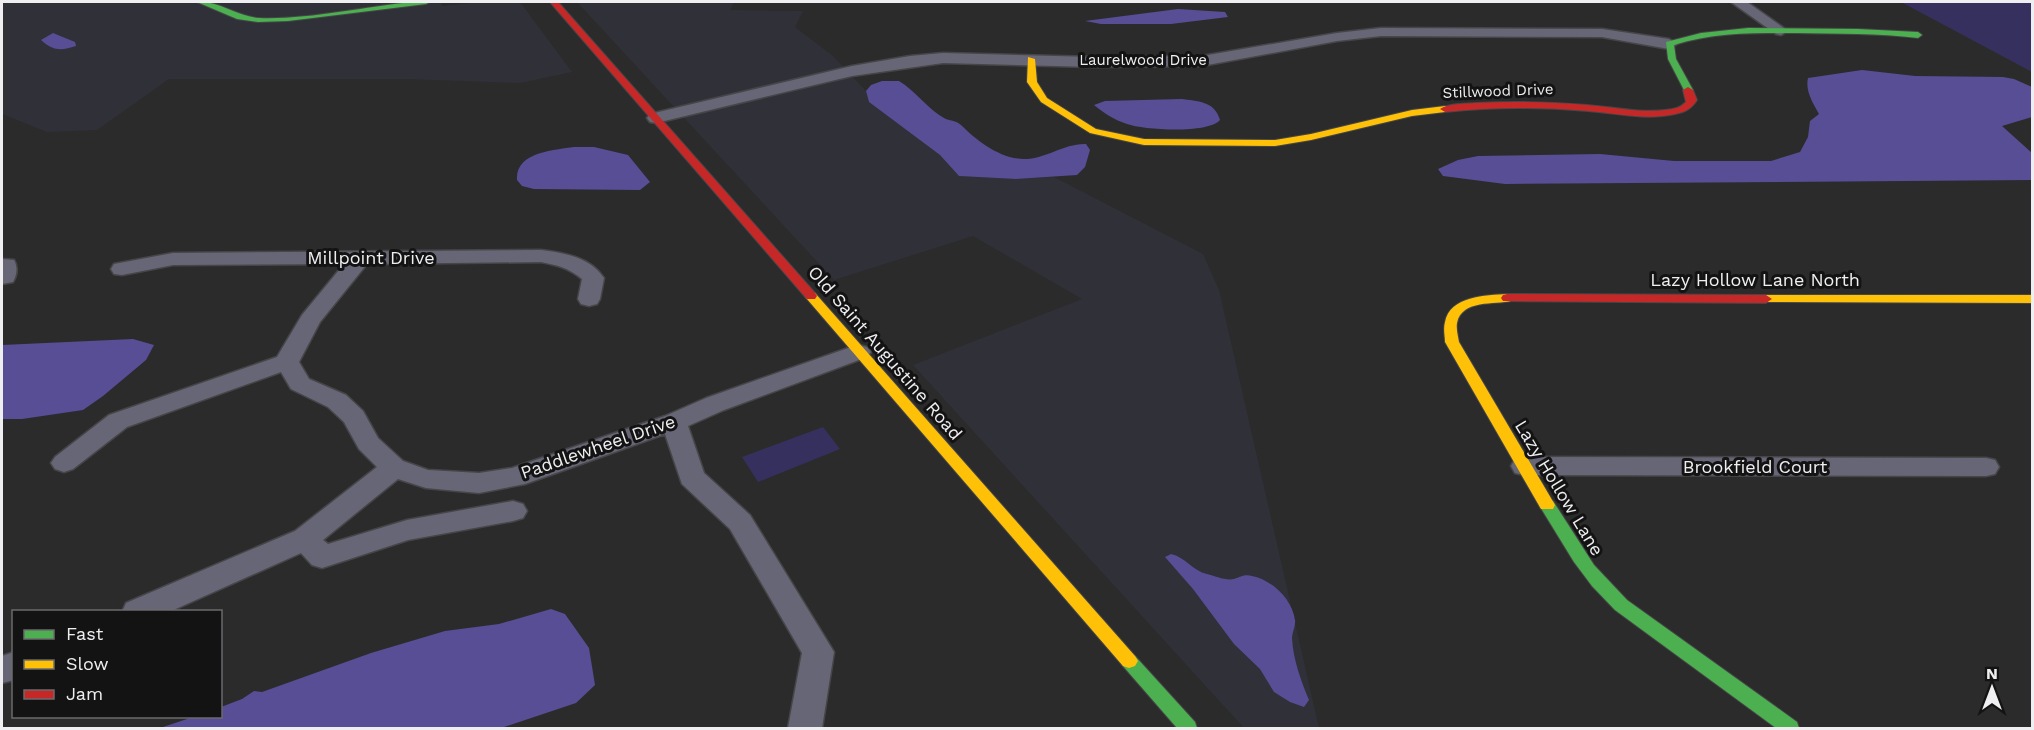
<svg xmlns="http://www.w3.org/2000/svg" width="2034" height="730" font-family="'Work Sans',sans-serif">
  <rect width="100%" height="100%" fill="#2b2b2c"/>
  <!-- built -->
  <path fill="#303038" d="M 2,2 L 441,2 L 442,6 L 481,2 L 520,2 L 572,72 L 520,83 L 407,79 L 169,79 L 97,130 L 47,132 L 2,114 Z
    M 577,2 L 734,2 L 730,10 L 803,11 L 795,27 L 833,56 L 866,91 L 869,102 L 940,155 L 959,176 L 1016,179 L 1054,177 L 1203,254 L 1219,290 L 1319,728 L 1244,728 L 913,365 L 1082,299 L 973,236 L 834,280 Z"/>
  <!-- green -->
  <path fill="#35305e" d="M 1901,2 L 2032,2 L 2032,72 Z
    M 823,427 L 840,449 L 758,482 L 742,457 Z"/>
  <!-- water -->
  <path fill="#574e96" d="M 1178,9 L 1225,12 L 1228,17 L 1171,24 L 1101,24 L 1085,21 Z
    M 53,33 L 75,42 L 76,46 C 61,51 53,51 41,40 Z
    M 1862,70 L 1915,76 L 2003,77 L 2014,79 L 2032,87 L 2032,117 L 2002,126 L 2032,153 L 2032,180 L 1505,184 L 1443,176 L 1438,169 L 1458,160 L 1478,156 L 1600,154 L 1674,161 L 1771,161 L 1800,152 L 1808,137 L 1810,121 L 1819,114 C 1813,103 1805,91 1808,78 Z
    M 882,81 L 899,81 L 905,85 C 918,95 930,110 944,118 C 949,121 956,120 961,125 C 976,140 1000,159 1024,159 C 1046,159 1065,143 1086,144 L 1090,150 L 1085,167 L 1077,175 L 1016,179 L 959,176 L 940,155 L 869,102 L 866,91 L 871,85 Z
    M 1181,99 C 1197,101 1215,101 1220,120 C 1208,134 1144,130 1127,124 C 1114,120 1104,113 1094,105 L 1105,101 Z
    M 574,147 L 594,147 L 628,155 L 650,182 L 640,190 L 534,189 L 522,186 L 517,180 C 515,152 554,150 574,147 Z
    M 133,339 L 154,345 L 146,360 L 103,396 L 83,410 L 22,419 L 2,419 L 2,345 Z
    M 1171,554 C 1185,557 1193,571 1207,574 C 1215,576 1226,581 1234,579 C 1241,577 1244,574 1252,576 C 1272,580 1292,599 1295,620 C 1296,626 1292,632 1292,638 C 1293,659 1301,681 1309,700 L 1304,707 L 1290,702 L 1274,692 L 1260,669 L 1234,644 L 1193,589 L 1165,557 Z
    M 551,609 L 565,614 L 589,648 L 595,685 L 576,703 L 501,728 L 160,728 L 193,717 L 220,716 L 221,707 L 242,699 L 254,691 L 262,692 L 371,653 L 445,631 L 499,624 Z"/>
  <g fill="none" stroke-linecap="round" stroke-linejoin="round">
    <defs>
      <path id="street" d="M 1731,2 L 1747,2 L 1788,31 L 1781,35 L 1776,34 Z
        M 1381,28 L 1602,29 L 1669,39 L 1677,44 L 1669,49 L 1602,37 L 1381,36 L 1337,41 L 1202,66 L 1094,67 L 943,63 L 852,76 L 656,123 L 650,122 L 647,118 L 650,114 L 852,66 L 910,56 L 943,53 L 1094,57 L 1202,56 L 1337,33 Z
        M 541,250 C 564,253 590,257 604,278 L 600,299 L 597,304 L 589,306 L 581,304 L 578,299 L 582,279 C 569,268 557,265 541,262 L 367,264 L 320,322 L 299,362 L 309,379 L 346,395 L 363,411 L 378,438 L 403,461 L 428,470 L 479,473 L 512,468 L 665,416 L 706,398 L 851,347 L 859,345 L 867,347 L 871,352 L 867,357 L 724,410 L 688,426 L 704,473 L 750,515 L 834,652 L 822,728 L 788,728 L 802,653 L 730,529 L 682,484 L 665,434 L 525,484 L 479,493 L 426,488 L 398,479 L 323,540 L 328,544 L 407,520 L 513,501 L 523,504 L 527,511 L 523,518 L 513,521 L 408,540 L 322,568 L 312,565 L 301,553 L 169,612 L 122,612 L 126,603 L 295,531 L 377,467 L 359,449 L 344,422 L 328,407 L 291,389 L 281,372 L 127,427 L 73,469 L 64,472 L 55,469 L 51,463 L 55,457 L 109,415 L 277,357 L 302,315 L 344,264 L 173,265 L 122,275 L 114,274 L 111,269 L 114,264 L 173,253 Z
        M 2,259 L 14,260 C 18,267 17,275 13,282 L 2,284 Z
        M 1524,457 L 1986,458 L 1995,460 L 1999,467 L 1995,474 L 1986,476 L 1524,475 L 1515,473 L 1511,466 L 1515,459 Z
        M 14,652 L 14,680 L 2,683 L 2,656 Z"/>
      <path id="fast" d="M 197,2 C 218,0 238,17 259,18 C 305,20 364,7 411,2 L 430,2 L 426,4 L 288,21 L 258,22 L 237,19 Z
        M 1748,28 L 1858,29 L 1918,32 L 1922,35 L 1918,38 C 1878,33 1838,34 1797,33 C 1755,33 1714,32 1674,45 L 1676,59 L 1693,90 L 1685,92 L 1668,59 L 1666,42 L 1701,33 Z
        M 1547,499 L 1553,501 L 1594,565 L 1627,600 L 1797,722 L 1799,728 L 1776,728 L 1615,610 L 1592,586 L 1574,562 L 1539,505 L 1541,501 Z
        M 1129,654 L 1135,656 L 1195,722 L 1197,728 L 1177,728 L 1123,666 L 1120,661 L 1123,656 Z"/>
      <path id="slow" d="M 1028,57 L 1035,59 L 1037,82 L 1047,98 L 1096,129 L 1144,139 L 1275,140 L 1311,134 L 1412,110 L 1445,106 L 1450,109 L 1445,112 L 1412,116 L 1311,140 L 1275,146 L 1144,145 L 1090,133 L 1041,102 L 1027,82 Z
        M 811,292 L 815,293 L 1135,656 L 1138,661 L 1135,666 L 1129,668 L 1123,666 L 807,299 L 805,296 L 807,293 Z
        M 1507,294 L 1511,295 L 1513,298 L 1511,301 C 1495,305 1462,299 1457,323 C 1456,329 1458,336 1459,342 L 1555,505 L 1553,509 L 1541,509 L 1445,342 C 1445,336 1443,329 1445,322 C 1450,296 1486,295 1507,294 Z
        M 1766,295 L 2032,295 L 2032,303 L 1762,302 L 1760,299 Z"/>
      <path id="jam" d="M 550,2 L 558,2 L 815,293 L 817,296 L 815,299 L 807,299 Z
        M 1688,87 L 1693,90 L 1697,100 C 1690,111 1682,113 1670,115 C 1643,120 1615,113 1588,111 C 1540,107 1492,107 1445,112 L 1440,109 C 1449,103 1465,104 1476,103 C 1513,101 1550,102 1587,105 C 1613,107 1639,113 1665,110 C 1674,109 1680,108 1686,102 L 1683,90 Z
        M 1507,294 L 1766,295 L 1772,299 L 1766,303 L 1503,301 L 1501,298 L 1503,295 Z"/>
    </defs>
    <!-- street casing -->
    <use href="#street" stroke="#464648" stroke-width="3"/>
    <!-- fast casing -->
    <use href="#fast" stroke="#464648" stroke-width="2"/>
    <!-- slow casing -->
    <use href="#slow" stroke="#464648" stroke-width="2"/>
    <!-- jam casing -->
    <use href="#jam" stroke="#464648" stroke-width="2"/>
    <!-- street -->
    <use href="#street" fill="#676676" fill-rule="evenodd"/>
    <!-- fast -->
    <use href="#fast" fill="#4caf50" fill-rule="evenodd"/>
    <!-- slow -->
    <use href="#slow" fill="#ffc107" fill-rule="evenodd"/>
    <!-- jam -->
    <use href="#jam" fill="#c62828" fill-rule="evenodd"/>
  </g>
  <g text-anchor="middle" stroke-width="6" stroke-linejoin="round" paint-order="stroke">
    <!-- far-street labels -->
    <g font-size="15" fill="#efeff1" stroke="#131314">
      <text x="1143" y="65">Laurelwood Drive</text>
      <text transform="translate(1498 91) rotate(-2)" y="5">Stillwood Drive</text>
    </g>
    <!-- street labels -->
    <g font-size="18" fill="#efeff1" stroke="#131314">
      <text x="371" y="264">Millpoint Drive</text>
      <text x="1755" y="286">Lazy Hollow Lane North</text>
      <text transform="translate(885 353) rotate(49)" y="6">Old Saint Augustine Road</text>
      <text transform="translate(598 447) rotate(-19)" y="6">Paddlewheel Drive</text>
      <text x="1755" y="473">Brookfield Court</text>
      <text transform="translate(1559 488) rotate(59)" y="6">Lazy Hollow Lane</text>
    </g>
  </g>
  <!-- border -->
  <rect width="2034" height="730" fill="none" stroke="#efeff1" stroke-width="6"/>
  <!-- legend -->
  <rect x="12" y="610" width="210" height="108" fill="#131314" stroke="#6b6b6c" stroke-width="1.5"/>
  <rect x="24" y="630" width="30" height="9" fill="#4caf50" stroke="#6b6b6c" stroke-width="1.5"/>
  <text x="66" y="640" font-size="18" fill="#efeff1">Fast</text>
  <rect x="24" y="660" width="30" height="9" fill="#ffc107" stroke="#6b6b6c" stroke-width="1.5"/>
  <text x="66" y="670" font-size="18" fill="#efeff1">Slow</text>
  <rect x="24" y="690" width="30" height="9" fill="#c62828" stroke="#6b6b6c" stroke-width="1.5"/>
  <text x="66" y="700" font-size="18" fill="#efeff1">Jam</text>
  <!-- north arrow -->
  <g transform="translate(1992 688)" stroke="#131314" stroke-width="4.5" paint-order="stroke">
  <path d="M0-4.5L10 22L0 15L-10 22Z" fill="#efeff1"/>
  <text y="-9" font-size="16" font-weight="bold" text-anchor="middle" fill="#efeff1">N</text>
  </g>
</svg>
